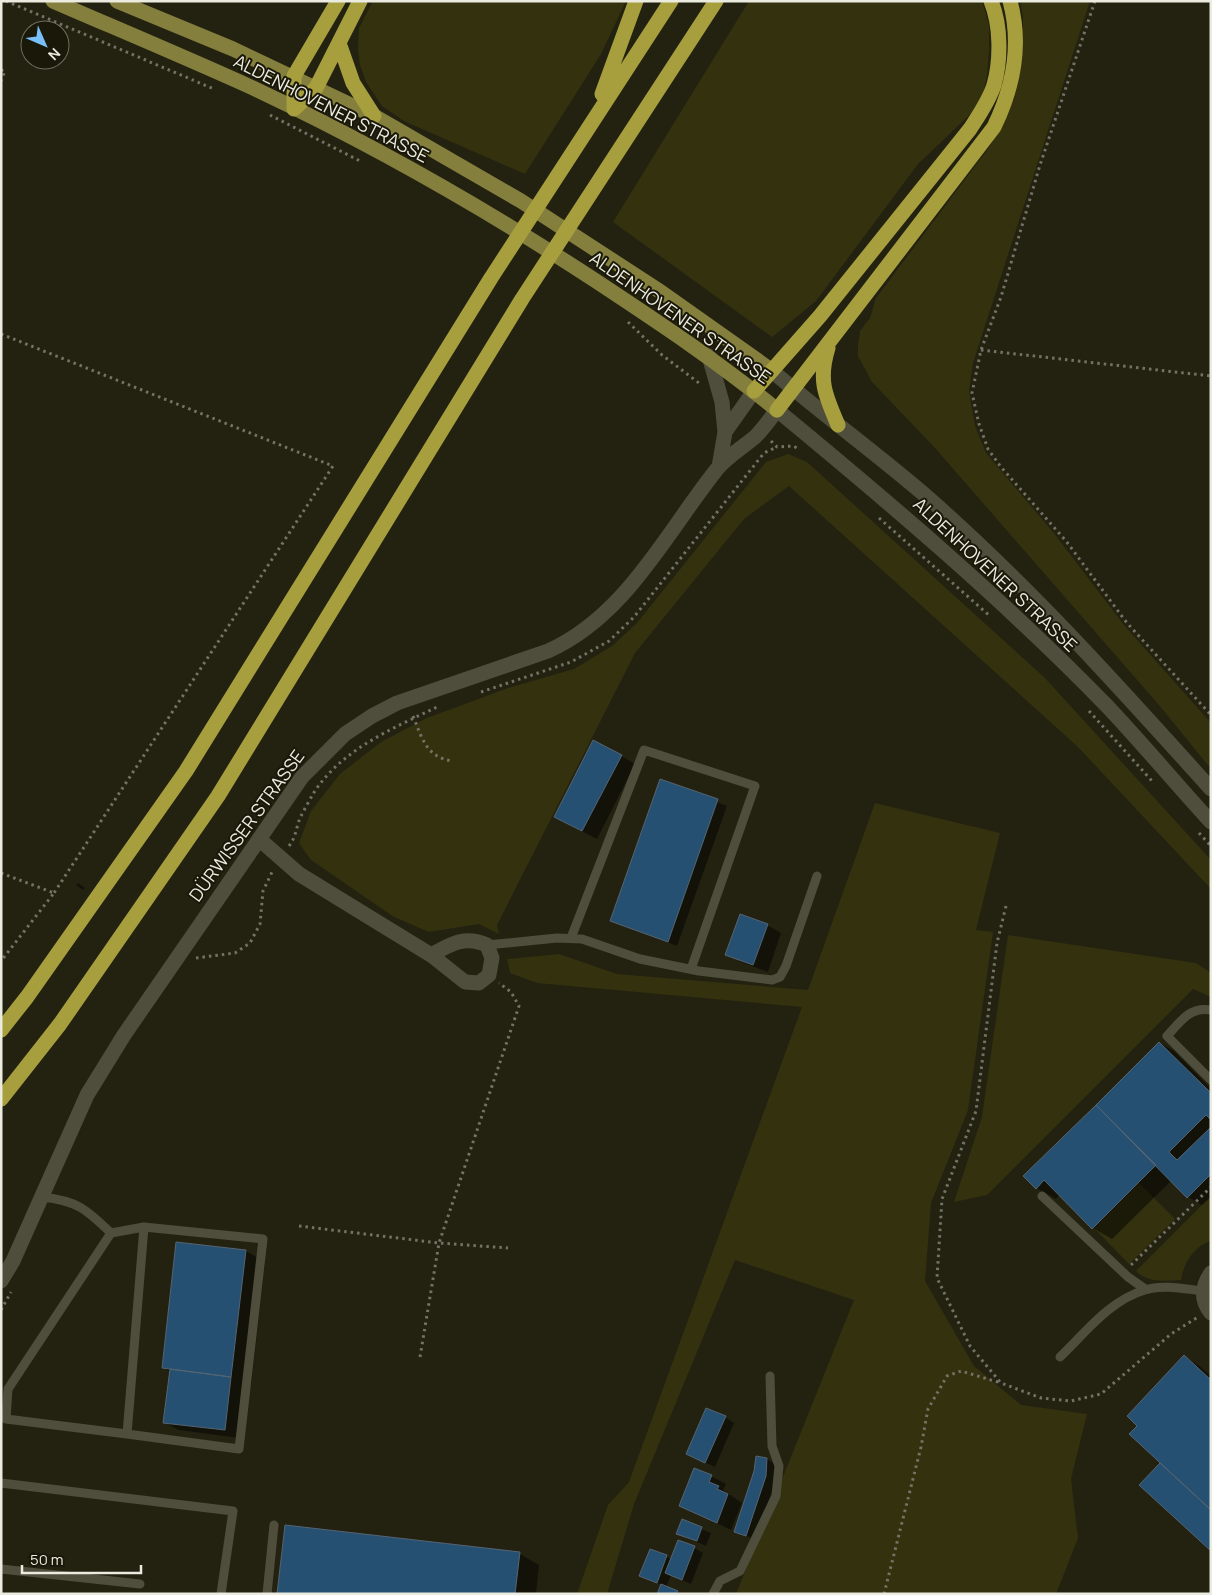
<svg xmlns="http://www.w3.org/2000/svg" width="1212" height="1595" font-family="Manrope,sans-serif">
  <rect width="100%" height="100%" fill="#232211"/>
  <!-- green -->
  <path fill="#34310f" d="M 373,1 L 626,1 L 601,54 L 525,174 L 404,121 L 382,106 L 366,82 L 360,65 L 358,49 L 359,28 Z
    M 749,1 L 982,1 L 989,25 L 989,50 L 987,76 L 981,104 L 918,164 L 816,301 L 772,337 L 613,222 Z
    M 1020,1 L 1090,1 L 973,363 L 969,391 L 975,426 L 986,453 L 1053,532 L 1124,625 L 1211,723 L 1211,769 L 1159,705 L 935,448 L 872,382 L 858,356 L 858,346 L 860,331 L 870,318 L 876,298 L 990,146 L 1015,97 L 1023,53 L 1023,17 Z
    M 788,454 L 807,462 L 1045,678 L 1211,860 L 1211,889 L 1078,747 L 789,486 L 744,519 L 635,653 L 497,925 L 499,934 L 479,924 L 429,932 L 394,917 L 311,860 L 299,843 L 311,811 L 340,774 L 381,742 L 427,718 L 508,688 L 574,669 L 612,646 L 637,623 L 766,462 Z
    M 875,803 L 1000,833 L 976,930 L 993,932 L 968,1110 L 931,1203 L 925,1281 L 974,1366 L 1021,1405 L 1087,1414 L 1071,1479 L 1078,1538 L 1056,1594 L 736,1594 L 854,1300 L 735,1260 L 634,1504 L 607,1594 L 577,1594 L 608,1505 L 629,1482 L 802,1007 L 537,983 L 510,973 L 507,959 L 559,954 L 617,974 L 808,990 Z
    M 1008,935 L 1196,963 L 1211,973 L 1211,997 L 1193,989 L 987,1195 L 954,1202 L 982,1117 Z
    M 1139,1183 L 1175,1219 L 1129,1264 L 1094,1228 Z
    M 1211,1196 L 1211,1241 C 1195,1245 1183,1264 1181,1280 C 1165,1281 1148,1283 1136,1271 Z"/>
  <!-- shadow -->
  <path fill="#0007" d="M 621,756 L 635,764 L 597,839 L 570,825 Z
    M 661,780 L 727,806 L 677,946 L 612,921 Z
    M 78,883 L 85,888 L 83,890 L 76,885 Z
    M 767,925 L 781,933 L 768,972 L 741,962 L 727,954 Z
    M 1160,1043 L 1174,1051 L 1211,1089 L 1211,1197 L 1202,1205 L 1188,1197 L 1172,1180 L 1112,1239 L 1093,1228 L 1060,1195 L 1056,1199 L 1037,1188 Z
    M 178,1243 L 246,1251 L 265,1262 L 251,1387 L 245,1387 L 239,1438 L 179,1430 L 164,1422 L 171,1372 L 163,1368 Z
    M 1184,1356 L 1198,1365 L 1211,1376 L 1211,1550 L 1141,1485 L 1162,1463 L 1139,1426 Z
    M 725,1417 L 734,1423 L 715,1467 L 687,1454 Z
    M 767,1459 L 776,1465 L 775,1481 L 756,1540 L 735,1531 L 755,1472 Z
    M 711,1476 L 726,1484 L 723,1490 L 742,1503 L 731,1530 L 680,1505 Z
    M 682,1521 L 711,1533 L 706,1546 L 678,1533 Z
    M 286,1526 L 520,1554 L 539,1565 L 536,1594 L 278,1594 Z
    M 694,1548 L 703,1553 L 691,1584 L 671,1575 L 666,1587 L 681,1594 L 658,1594 L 662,1585 L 641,1576 L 650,1550 L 672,1559 Z"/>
  <!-- building -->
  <path fill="#265072" stroke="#556471" d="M 593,740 L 622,755 L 582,831 L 554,817 Z
    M 660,779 L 718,799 L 668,942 L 610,921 Z
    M 740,914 L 768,924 L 753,965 L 725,955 Z
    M 1159,1042 L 1211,1093 L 1211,1120 L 1206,1115 L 1169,1152 L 1177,1160 L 1211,1127 L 1211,1174 L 1187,1198 L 1096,1105 Z
    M 1096,1105 L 1156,1165 L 1092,1229 L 1044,1180 L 1036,1189 L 1023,1176 Z
    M 176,1242 L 246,1250 L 231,1377 L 162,1368 Z
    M 1184,1355 L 1211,1380 L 1211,1510 L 1129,1434 L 1137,1426 L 1127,1416 Z
    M 170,1369 L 231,1377 L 225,1430 L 163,1423 Z
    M 706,1408 L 726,1416 L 705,1463 L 686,1454 Z
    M 756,1456 L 767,1458 L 766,1476 L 746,1536 L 734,1532 L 754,1471 Z
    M 1160,1463 L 1211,1510 L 1211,1551 L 1139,1485 Z
    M 694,1468 L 712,1475 L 709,1482 L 719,1486 L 717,1489 L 728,1494 L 717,1523 L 679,1506 Z
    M 682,1519 L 702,1527 L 697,1541 L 676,1534 Z
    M 285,1525 L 520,1552 L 515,1594 L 277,1594 Z
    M 678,1540 L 695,1546 L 682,1580 L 665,1573 Z
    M 650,1549 L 667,1555 L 657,1583 L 639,1576 Z
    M 661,1584 L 678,1591 L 676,1594 L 657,1594 Z"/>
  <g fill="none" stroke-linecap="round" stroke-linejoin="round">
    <!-- path -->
    <path stroke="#737264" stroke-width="3" stroke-dasharray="2.5 4" stroke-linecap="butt" d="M 6,1 L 214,89
      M 1095,1 L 1040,165 L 1001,297 L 981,350 L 972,393 L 979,424 L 988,449 L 1001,467 L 1066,541 L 1127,623 L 1211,715
      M 1,70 L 5,71 L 1,81
      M 270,115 L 360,161
      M 628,322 L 662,355 L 699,383
      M 1,334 L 333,466 L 54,893
      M 981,350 L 1211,376
      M 771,441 L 777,447 L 793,446 L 799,449
      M 879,518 L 991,617
      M 481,692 L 571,662 L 609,641 L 634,617 L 764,453 L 777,447
      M 1089,711 L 1152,781
      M 413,716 C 422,738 426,757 452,761
      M 1199,833 L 1211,846
      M 289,846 C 296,837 296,828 300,818 C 304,810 309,801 313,794 C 341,749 394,728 439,706
      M 1,873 L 54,893 L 1,961
      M 1006,906 L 997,943 L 976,1111 L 942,1199 L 937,1278 L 970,1346 L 1001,1383 L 1041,1398 L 1071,1401 L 1101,1394 L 1171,1334 L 1198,1317
      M 196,958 L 235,953 L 250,943 L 260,924 L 263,891 L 273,870
      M 299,1226 L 439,1243 L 508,1248
      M 1131,1265 L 1211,1187
      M 1,1310 L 11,1292
      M 420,1357 L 439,1243 L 519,1006 L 511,992 L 499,983
      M 884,1594 L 921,1447 L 928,1409 L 947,1376 L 961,1371 L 1001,1383"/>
    <!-- lane -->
    <path stroke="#4f4e3c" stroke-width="9" d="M 571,938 L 644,750 L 755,786 L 691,969
      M 487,945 L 557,938 L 582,939 L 640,959 L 699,971 L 772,980 L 780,977 L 786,966 L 817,876
      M 1211,1010 C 1190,1006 1180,1022 1167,1036 L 1211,1080
      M 1042,1196 L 1128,1277 L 1145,1289
      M 42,1197 C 78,1201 86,1209 111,1233 L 144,1227 L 263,1239 L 239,1449 L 127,1434 L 144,1227
      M 111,1233 L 8,1389 L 6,1419 L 127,1434
      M 1060,1357 C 1085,1333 1110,1300 1145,1290 C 1162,1284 1185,1289 1203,1291
      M 1,1483 L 233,1511 L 221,1594
      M 1,1569 L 140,1584
      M 267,1594 L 274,1525
      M 713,1594 L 720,1581 L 740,1571 L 776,1496 L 779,1466 L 772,1446 L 770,1376"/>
    <!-- street -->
    <path stroke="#4f4e3c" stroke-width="15" d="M 709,356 L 722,402 L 725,432
      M 719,467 L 725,432 L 754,391
      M 259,839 L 299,874 L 431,955 L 465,982 L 479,983 L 489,975 L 492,958 L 487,945 C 465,935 451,944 431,955
      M 1211,1273 C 1202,1286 1200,1300 1211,1313
      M 1,1281 L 13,1261 L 87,1095 L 124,1035 L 302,777 L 345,734 L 372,716 L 397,703 L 548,651 C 626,616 666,533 717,469 C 727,457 743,447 755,437 C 763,429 770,419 777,410"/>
    <!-- secondary -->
    <path stroke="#4f4e3c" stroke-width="15" d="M 771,370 C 821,413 876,453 926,496 C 1029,586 1120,688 1211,789
      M 777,410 C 891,504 1004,600 1107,706 C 1143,744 1176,784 1211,822"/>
    <!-- primary -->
    <path stroke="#847f3d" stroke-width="15" d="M 53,1 C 120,30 187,58 253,88 C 372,144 486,209 596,281 C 658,322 720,363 777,410
      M 117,1 L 233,49 L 374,116 L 521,201 L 661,292 L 771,370"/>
    <!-- highway -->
    <path stroke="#a79f3e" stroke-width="15" d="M 339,43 L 353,83 L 374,116
      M 602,94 L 636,1
      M 294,109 L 316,88 L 360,1
      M 294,109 L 294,76 L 338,1
      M 828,348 C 818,380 825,395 838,425
      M 754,391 L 820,316 L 970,129 C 979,115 989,101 994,85 C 1001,60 1001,25 991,1
      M 777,410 L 994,127 C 1014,86 1022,45 1010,1
      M 1,1030 L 27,997 L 186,771 L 491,278 L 671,1
      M 1,1099 L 60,1024 L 218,796 L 522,299 L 716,1"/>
  </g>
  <g text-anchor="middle" stroke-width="4" stroke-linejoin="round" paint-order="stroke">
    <!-- street labels -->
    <g font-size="18" fill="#ebebe0" stroke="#1a1808">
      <text transform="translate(331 109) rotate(27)" y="6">ALDENHOVENER STRASSE</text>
      <text transform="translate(680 318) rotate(35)" y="6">ALDENHOVENER STRASSE</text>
      <text transform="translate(995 575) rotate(43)" y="6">ALDENHOVENER STRASSE</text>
      <text transform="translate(247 826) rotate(-54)" y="6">DÜRWISSER STRASSE</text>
    </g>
  </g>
  <!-- border -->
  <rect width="1212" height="1595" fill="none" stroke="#ebebe0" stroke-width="5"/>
  <!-- north arrow -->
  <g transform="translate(45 45) rotate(135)"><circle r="24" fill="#1a1808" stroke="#6e6c5e"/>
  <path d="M0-4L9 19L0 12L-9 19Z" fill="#79bff8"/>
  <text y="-8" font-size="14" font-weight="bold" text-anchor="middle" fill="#ebebe0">N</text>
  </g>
  <!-- scale -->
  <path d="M22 1565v8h119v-8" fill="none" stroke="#ebebe0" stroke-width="2.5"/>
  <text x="30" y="1565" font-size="15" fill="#ebebe0" stroke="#1a1808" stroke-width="4" paint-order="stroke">50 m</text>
</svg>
